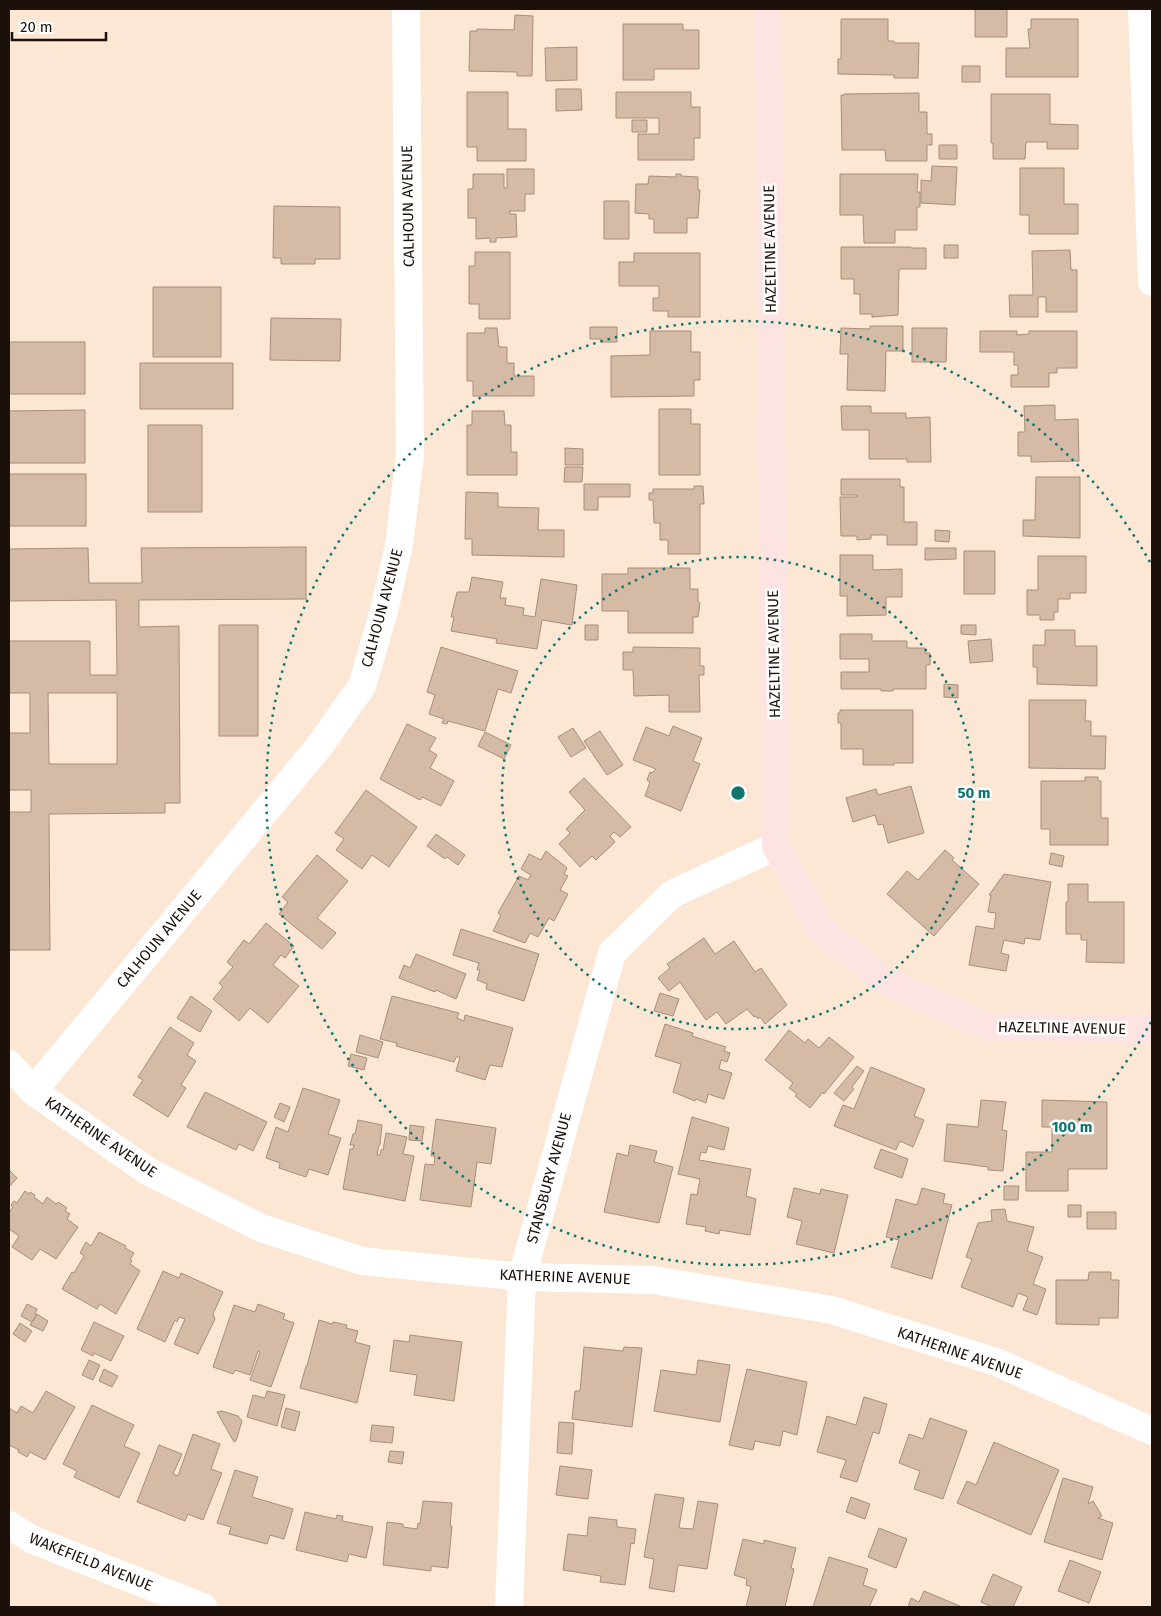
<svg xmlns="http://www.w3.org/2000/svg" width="1161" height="1616" font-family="'Fira Sans',sans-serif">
  <rect width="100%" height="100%" fill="#fce6d4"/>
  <!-- building -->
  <path fill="#d5baa5" stroke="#a88e7b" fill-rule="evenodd" d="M 975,9 L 1007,9 L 1007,37 L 975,37 Z
    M 515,15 L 533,16 L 532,76 L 517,76 L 517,72 L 469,71 L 470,31 L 477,31 L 477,29 L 514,30 Z
    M 841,19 L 888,19 L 888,41 L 894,41 L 894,43 L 919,43 L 918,78 L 894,78 L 894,75 L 838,74 L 838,59 L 841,59 Z
    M 1031,19 L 1078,19 L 1078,77 L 1006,77 L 1006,48 L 1030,48 L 1028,29 L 1031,29 Z
    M 623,24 L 683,24 L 683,30 L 699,30 L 699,69 L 654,69 L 654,80 L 623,80 Z
    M 577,47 L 577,80 L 546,81 L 545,48 Z
    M 962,66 L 980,66 L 980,82 L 962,82 Z
    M 556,89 L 581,89 L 582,110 L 556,111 Z
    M 467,92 L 508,92 L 508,129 L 526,129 L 526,161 L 477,161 L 477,147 L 467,147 Z
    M 616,92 L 691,92 L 691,107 L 700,107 L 700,138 L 694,138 L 694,160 L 638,160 L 638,134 L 659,134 L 659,118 L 616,118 Z
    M 919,93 L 919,112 L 927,112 L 927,134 L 932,134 L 932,145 L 927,145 L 927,161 L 886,161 L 885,150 L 842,150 L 841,95 L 844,95 L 844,94 Z
    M 991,94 L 1050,94 L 1050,124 L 1078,125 L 1078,149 L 1047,149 L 1047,142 L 1026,142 L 1025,159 L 993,159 L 993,143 L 991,143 Z
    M 632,120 L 647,120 L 647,132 L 632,132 Z
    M 939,145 L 957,145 L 957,159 L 939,159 Z
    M 932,166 L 957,167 L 955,205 L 921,203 L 921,180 L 931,181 Z
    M 1020,168 L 1064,168 L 1064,204 L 1078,204 L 1078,234 L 1029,234 L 1029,215 L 1020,215 Z
    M 507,169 L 534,169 L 534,194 L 525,194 L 525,211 L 510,211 L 510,214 L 516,214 L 517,237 L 496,238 L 496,242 L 490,242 L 490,238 L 476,239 L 476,218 L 468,218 L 468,189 L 473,189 L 473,174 L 504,174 L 504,188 L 507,188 Z
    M 676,174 L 681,174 L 681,176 L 698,177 L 698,190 L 700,190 L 698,218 L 687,218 L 687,233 L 654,233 L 654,219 L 649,219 L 649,214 L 635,213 L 636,184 L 648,184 L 649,176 L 676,177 Z
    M 840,174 L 918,174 L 917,192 L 920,192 L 920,207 L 917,207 L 917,230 L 895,230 L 895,243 L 864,243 L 863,215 L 840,215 Z
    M 604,201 L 629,201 L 629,239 L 604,239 Z
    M 274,206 L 340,207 L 340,259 L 315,259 L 315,264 L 281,264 L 281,258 L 273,258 Z
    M 944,245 L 958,245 L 958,258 L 944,258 Z
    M 841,247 L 911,247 L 911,248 L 926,248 L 926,269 L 899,269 L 898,315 L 872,317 L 872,314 L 860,314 L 860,294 L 854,294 L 854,279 L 841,279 Z
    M 1070,250 L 1071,270 L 1077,270 L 1077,312 L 1046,312 L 1046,297 L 1038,297 L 1038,317 L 1010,317 L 1009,295 L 1033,295 L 1032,251 Z
    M 475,252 L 510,252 L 510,319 L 479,319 L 479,304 L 469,304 L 469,266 L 475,266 Z
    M 634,253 L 700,253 L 700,317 L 668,317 L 668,311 L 653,311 L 653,298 L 659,298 L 659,286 L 619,286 L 619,262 L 634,262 Z
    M 153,287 L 221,287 L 221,357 L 153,357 Z
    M 271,318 L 341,319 L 340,361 L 270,360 Z
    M 870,326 L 903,326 L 903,351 L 886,351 L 885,391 L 847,390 L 848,354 L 840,354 L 841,328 L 870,329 Z
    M 590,327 L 617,327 L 617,342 L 601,342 L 601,339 L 590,339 Z
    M 485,328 L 497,328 L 499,347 L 507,347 L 507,363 L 514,363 L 514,376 L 534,376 L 534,396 L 473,396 L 473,381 L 467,381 L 467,333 L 485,333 Z
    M 912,328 L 947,328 L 946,362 L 912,362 Z
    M 650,331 L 691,331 L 691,352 L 700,352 L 700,380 L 694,380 L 694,396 L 611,397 L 611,356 L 650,355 Z
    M 980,331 L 1017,331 L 1017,335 L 1029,334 L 1029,331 L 1077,331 L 1077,368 L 1057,368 L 1057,373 L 1049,373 L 1049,387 L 1011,387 L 1011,375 L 1018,375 L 1018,365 L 1014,365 L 1014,352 L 980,352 Z
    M 9,342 L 85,342 L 85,394 L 9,394 Z
    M 140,363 L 233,363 L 233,409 L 140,409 Z
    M 1055,405 L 1055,420 L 1078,419 L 1079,461 L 1031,462 L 1031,456 L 1018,456 L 1018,432 L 1025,432 L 1024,406 Z
    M 841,406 L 871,406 L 871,413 L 906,413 L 906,418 L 930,417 L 931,462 L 907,462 L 907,459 L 869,459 L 869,430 L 842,430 Z
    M 659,409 L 691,409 L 691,424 L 700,424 L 700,475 L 659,475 Z
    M 85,410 L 85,463 L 9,463 L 9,411 Z
    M 472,411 L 504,411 L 505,425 L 511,425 L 511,452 L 517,452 L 517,475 L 467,475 L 467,425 L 472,425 Z
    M 148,425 L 202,425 L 202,512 L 148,512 Z
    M 565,448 L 583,449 L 583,465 L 565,465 Z
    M 565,467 L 583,467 L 582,482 L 564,482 Z
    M 9,474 L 86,474 L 86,526 L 9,526 Z
    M 1036,477 L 1080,477 L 1080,538 L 1023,536 L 1023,520 L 1035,520 Z
    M 841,479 L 900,479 L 900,487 L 904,487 L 904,522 L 917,522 L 917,545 L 887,545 L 887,535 L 871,535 L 871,539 L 857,540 L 857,536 L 841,536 L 840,497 L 857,497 L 857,495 L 841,495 Z
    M 584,484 L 630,484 L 630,497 L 598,497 L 598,510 L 584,510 Z
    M 694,486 L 703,486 L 704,504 L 700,504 L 700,554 L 668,554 L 668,540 L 660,540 L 660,523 L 654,523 L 653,500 L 649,500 L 649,493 L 653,493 L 653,489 L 694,489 Z
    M 466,492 L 498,493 L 498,507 L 539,508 L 538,530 L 564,530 L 564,557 L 472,555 L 472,539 L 465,539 Z
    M 935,530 L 950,531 L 949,542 L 935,541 Z
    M 306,547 L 306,599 L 139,600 L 139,627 L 179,626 L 180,803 L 165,803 L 165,813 L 49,814 L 50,950 L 9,950 L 9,812 L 31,812 L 31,790 L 9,790 L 9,733 L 30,733 L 30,693 L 9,693 L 9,641 L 90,641 L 90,675 L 117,675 L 116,600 L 9,601 L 9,549 L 88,548 L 89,583 L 142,583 L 141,548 ZM 48,693 L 117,693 L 117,764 L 49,764 Z
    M 925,548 L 956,548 L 956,559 L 925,560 Z
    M 964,551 L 995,551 L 995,594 L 964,594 Z
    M 840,555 L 873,555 L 873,570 L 902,569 L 902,597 L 886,597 L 886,615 L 847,616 L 847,596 L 840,596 Z
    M 1038,556 L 1086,556 L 1086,593 L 1070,593 L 1070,599 L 1058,599 L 1058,612 L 1054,612 L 1054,620 L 1040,620 L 1040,615 L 1027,615 L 1027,590 L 1038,590 Z
    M 628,568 L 690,568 L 690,589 L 698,589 L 698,601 L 700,603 L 698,617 L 693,617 L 693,633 L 628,633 L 628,611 L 602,611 L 602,574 L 628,574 Z
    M 472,577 L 503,582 L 500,598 L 506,598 L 505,605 L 524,608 L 523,615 L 535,617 L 541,579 L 577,585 L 572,625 L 542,620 L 537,649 L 496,643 L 497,639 L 451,631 L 454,617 L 451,617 L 457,592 L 469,592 Z
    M 219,625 L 258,625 L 258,736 L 219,736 Z
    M 585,625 L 598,625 L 598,640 L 585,640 Z
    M 961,625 L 976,625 L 976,635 L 961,634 Z
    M 1045,630 L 1075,630 L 1075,646 L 1097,646 L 1097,686 L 1037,684 L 1037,667 L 1033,667 L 1033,645 L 1045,645 Z
    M 840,634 L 872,634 L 872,641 L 907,641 L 907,648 L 925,648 L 925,653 L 930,653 L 930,665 L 926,665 L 926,689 L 893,689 L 893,691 L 881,691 L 881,689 L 841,689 L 841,672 L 869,672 L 869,659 L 840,659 Z
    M 991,639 L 993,661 L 970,663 L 968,641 Z
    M 441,647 L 518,671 L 511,693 L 498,689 L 485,731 L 448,721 L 447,724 L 442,723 L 444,719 L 429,714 L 435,695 L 427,692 Z
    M 633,647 L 700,648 L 700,666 L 704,666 L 704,675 L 699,675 L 700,712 L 669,712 L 669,695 L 634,696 L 633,670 L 623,670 L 623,652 L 633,652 Z
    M 944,684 L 958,685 L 958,698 L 944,697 Z
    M 1029,700 L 1086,700 L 1085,721 L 1091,721 L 1091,736 L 1106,736 L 1105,769 L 1029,768 Z
    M 840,710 L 913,710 L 913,763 L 894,763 L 894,765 L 863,765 L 863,749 L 841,749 L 841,723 L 838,723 L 838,713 L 840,713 Z
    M 407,724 L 436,738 L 429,750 L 437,755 L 430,768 L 454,781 L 441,806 L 422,797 L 420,800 L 380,779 Z
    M 673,726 L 702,738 L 693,761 L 700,764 L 681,811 L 645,796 L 650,782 L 647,780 L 650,772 L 652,773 L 656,769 L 633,760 L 646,727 L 669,736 Z
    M 573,728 L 586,748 L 571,757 L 558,737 Z
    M 600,731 L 623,765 L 607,775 L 584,741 Z
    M 485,732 L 511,745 L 504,759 L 478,746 Z
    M 1085,777 L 1098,777 L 1098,781 L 1101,781 L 1101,818 L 1108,818 L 1108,845 L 1050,845 L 1050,829 L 1041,829 L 1041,781 L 1085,781 Z
    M 584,778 L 631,827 L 620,837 L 614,832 L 610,836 L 615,842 L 596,860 L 592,856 L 580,867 L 559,844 L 570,833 L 566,829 L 585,810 L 569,792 Z
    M 911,786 L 924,833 L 888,843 L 883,824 L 878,825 L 875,815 L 853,822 L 846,798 L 876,789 L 878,795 Z
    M 366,790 L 417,827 L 389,867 L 372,855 L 362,869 L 336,850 L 344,839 L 335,833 Z
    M 436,834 L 465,855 L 458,865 L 447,857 L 445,859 L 427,846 Z
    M 945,850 L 954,858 L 952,860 L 979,884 L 934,936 L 887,894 L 907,871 L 918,880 Z
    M 546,851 L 567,868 L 564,874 L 568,876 L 560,890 L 568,894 L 554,921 L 549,918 L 538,937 L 530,933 L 525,943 L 493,931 L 501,915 L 498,913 L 519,876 L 528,880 L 531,875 L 521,869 L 529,854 L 541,860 Z
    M 1051,853 L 1064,856 L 1062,867 L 1049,864 Z
    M 317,855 L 348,881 L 317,918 L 336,933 L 322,949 L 279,914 L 288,902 L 282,897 Z
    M 1004,874 L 1051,882 L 1040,940 L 1025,938 L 1024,944 L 1004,940 L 1001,953 L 1009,955 L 1006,971 L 969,965 L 976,926 L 994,929 L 996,913 L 988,912 L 991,895 L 989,895 Z
    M 1068,884 L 1088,884 L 1088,902 L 1124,902 L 1124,963 L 1086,962 L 1087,940 L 1081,940 L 1081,934 L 1066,934 L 1066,902 L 1068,902 Z
    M 266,923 L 294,946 L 285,958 L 281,955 L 273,965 L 299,986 L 268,1023 L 250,1008 L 239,1021 L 213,999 L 223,987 L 219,983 L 233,967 L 227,962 L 244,940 L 249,944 Z
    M 461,929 L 539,954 L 524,1001 L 486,989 L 487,984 L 477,980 L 480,970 L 477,970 L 479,963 L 453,955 Z
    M 704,938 L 715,954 L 734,941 L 755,972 L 761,968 L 787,1005 L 765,1024 L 760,1017 L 758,1019 L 756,1016 L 754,1017 L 747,1009 L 726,1024 L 717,1012 L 706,1020 L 680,982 L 669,991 L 658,978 L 670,968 L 667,964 Z
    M 416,954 L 466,974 L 456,999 L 436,990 L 435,992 L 399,978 L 404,965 L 410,968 Z
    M 660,993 L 679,999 L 673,1016 L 654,1011 Z
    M 191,996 L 212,1011 L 200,1032 L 177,1018 Z
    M 392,996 L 459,1013 L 457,1018 L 464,1021 L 465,1015 L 513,1028 L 502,1067 L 490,1065 L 485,1080 L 456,1071 L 460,1057 L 456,1057 L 454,1062 L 396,1046 L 397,1043 L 380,1039 Z
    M 665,1024 L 693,1033 L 692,1036 L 726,1047 L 724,1051 L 730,1053 L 727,1062 L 721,1060 L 719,1069 L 732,1073 L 724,1099 L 708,1094 L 706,1103 L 696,1099 L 695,1101 L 673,1092 L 681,1064 L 655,1056 Z
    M 170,1027 L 194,1043 L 187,1055 L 196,1061 L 181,1085 L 186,1088 L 168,1117 L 133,1095 L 143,1080 L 138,1077 Z
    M 789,1030 L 805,1043 L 808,1039 L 819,1048 L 829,1037 L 854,1057 L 824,1094 L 823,1092 L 810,1108 L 795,1096 L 797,1094 L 789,1088 L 793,1083 L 765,1060 Z
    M 360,1035 L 383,1042 L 378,1058 L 356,1052 Z
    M 351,1054 L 367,1058 L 364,1070 L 348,1066 Z
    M 857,1066 L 864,1071 L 852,1087 L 854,1089 L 844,1101 L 834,1093 Z
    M 871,1067 L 925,1089 L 914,1116 L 924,1120 L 913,1147 L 900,1141 L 896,1150 L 834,1126 L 843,1105 L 854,1109 Z
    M 303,1088 L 340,1100 L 328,1134 L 341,1138 L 328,1175 L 309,1169 L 306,1177 L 279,1168 L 280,1163 L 266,1158 L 276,1127 L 288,1132 Z
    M 205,1092 L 267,1122 L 253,1151 L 239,1144 L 236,1150 L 187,1127 Z
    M 981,1100 L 1006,1102 L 1002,1130 L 1007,1131 L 1003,1171 L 988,1170 L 988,1167 L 944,1161 L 947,1124 L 978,1127 Z
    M 1042,1100 L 1107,1102 L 1107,1169 L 1068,1169 L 1068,1191 L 1026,1191 L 1026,1152 L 1052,1152 L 1052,1127 L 1042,1127 Z
    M 280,1103 L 290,1107 L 284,1122 L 274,1117 Z
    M 692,1117 L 729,1128 L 724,1150 L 708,1146 L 706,1153 L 701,1152 L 699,1160 L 751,1169 L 746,1196 L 756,1199 L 750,1235 L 720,1230 L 719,1234 L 705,1231 L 706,1227 L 686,1224 L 691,1194 L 697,1195 L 700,1179 L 678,1174 Z
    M 436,1119 L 496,1128 L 491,1164 L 477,1162 L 471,1207 L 420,1200 L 425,1164 L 434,1165 L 435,1156 L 431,1156 Z
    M 358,1120 L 382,1125 L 380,1145 L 379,1145 L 377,1155 L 380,1155 L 381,1150 L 383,1150 L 386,1133 L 407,1137 L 403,1154 L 414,1156 L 405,1201 L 343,1189 L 350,1149 L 353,1149 L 354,1145 L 350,1145 L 353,1134 L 355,1134 Z
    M 410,1125 L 424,1127 L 422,1141 L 409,1140 Z
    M 630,1145 L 657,1151 L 654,1162 L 673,1167 L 659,1223 L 604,1212 L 617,1153 L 628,1156 Z
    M 881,1149 L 908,1159 L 902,1178 L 874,1168 Z
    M 9,1170 L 17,1178 L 9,1187 Z
    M 1004,1186 L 1019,1186 L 1018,1200 L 1004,1200 Z
    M 794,1188 L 820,1194 L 821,1189 L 848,1195 L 834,1253 L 796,1244 L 802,1221 L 787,1217 Z
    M 922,1188 L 945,1194 L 943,1203 L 952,1205 L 932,1279 L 891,1267 L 899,1240 L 886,1237 L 896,1199 L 917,1205 Z
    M 25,1191 L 29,1194 L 30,1192 L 35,1195 L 34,1197 L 43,1204 L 47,1197 L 56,1204 L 58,1202 L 67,1208 L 65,1211 L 70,1214 L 67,1219 L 78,1227 L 56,1259 L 40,1249 L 32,1260 L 12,1247 L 19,1236 L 9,1229 L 9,1213 L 13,1207 L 11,1205 L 14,1201 L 17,1203 Z
    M 1068,1205 L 1081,1205 L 1081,1217 L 1068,1217 Z
    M 1005,1209 L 1007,1221 L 1034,1227 L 1027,1251 L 1043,1257 L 1033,1284 L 1046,1289 L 1037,1315 L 1023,1310 L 1028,1297 L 1018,1293 L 1013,1307 L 961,1287 L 972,1259 L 966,1257 L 978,1223 L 992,1221 L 991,1210 Z
    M 1087,1212 L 1116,1212 L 1116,1229 L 1087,1229 Z
    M 99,1232 L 126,1246 L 125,1248 L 134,1253 L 130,1260 L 132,1261 L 130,1264 L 140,1271 L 116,1314 L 100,1304 L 97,1309 L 62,1289 L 72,1272 L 74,1273 L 84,1256 L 80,1253 L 86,1242 L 91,1246 Z
    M 163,1271 L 179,1278 L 181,1273 L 223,1292 L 213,1314 L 215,1319 L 198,1354 L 174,1344 L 185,1319 L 179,1317 L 177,1322 L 175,1320 L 165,1342 L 137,1329 Z
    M 1089,1272 L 1111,1272 L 1111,1280 L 1119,1280 L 1118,1318 L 1099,1318 L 1099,1325 L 1056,1324 L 1056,1280 L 1088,1280 Z
    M 27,1304 L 37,1309 L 35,1314 L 37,1314 L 32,1322 L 21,1316 Z
    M 258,1304 L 285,1314 L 283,1319 L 294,1323 L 271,1387 L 250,1380 L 260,1352 L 258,1351 L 250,1375 L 235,1370 L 233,1374 L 213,1367 L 234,1305 L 255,1312 Z
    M 37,1314 L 48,1321 L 43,1331 L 30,1325 Z
    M 319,1320 L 332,1324 L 333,1322 L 347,1325 L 346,1328 L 358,1331 L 355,1342 L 370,1346 L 357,1403 L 300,1388 L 306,1366 L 307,1366 Z
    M 94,1322 L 124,1336 L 111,1361 L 94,1353 L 93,1356 L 81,1350 Z
    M 20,1323 L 32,1331 L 25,1342 L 13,1334 Z
    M 410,1335 L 462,1342 L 454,1401 L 414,1395 L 417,1375 L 390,1371 L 394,1340 L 409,1342 Z
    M 584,1347 L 623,1351 L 624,1347 L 642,1348 L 632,1427 L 572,1419 L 575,1391 L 580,1391 Z
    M 89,1360 L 100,1365 L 93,1380 L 82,1375 Z
    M 698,1360 L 730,1365 L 720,1422 L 654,1411 L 661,1370 L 696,1375 Z
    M 104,1369 L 118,1376 L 112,1387 L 99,1381 Z
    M 747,1369 L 807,1382 L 797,1435 L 783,1431 L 780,1446 L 755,1441 L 753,1450 L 729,1445 Z
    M 46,1391 L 75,1407 L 45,1460 L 30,1452 L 27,1457 L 18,1452 L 19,1450 L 9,1445 L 9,1408 L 17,1413 L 21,1406 L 33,1413 Z
    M 267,1391 L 285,1395 L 277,1426 L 247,1417 L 253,1395 L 265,1398 Z
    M 864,1397 L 887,1404 L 879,1434 L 873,1432 L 857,1482 L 840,1477 L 846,1460 L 817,1452 L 827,1416 L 856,1425 Z
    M 92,1405 L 134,1425 L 124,1446 L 140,1453 L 119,1498 L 74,1477 L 77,1471 L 63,1464 Z
    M 286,1408 L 300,1412 L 295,1431 L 281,1427 Z
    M 222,1411 L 238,1416 L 242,1421 L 236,1441 L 234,1442 L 217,1412 Z
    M 930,1418 L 967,1431 L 943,1499 L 914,1489 L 920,1471 L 899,1463 L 909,1434 L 923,1439 Z
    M 559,1422 L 574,1423 L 572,1454 L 557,1453 Z
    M 372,1425 L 394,1427 L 392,1443 L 370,1441 Z
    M 193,1434 L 220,1444 L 211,1469 L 222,1473 L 203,1520 L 188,1514 L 185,1521 L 137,1502 L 159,1445 L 182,1454 L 173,1474 L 178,1476 Z
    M 994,1442 L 1059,1470 L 1031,1535 L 957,1503 L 967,1481 L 976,1485 Z
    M 390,1451 L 404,1452 L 402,1464 L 388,1462 Z
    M 560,1466 L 592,1470 L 588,1499 L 556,1495 Z
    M 235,1470 L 258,1477 L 252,1497 L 293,1509 L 284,1539 L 270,1535 L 267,1544 L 229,1534 L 231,1527 L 217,1523 Z
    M 1063,1478 L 1093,1487 L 1088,1504 L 1093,1501 L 1102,1516 L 1098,1518 L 1113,1523 L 1102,1560 L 1044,1542 Z
    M 655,1494 L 684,1498 L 679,1528 L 693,1529 L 698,1501 L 718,1504 L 707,1569 L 678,1565 L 674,1592 L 649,1588 L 654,1559 L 644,1557 Z
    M 851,1497 L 870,1504 L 865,1519 L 846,1512 Z
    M 423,1501 L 452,1503 L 450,1526 L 452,1526 L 448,1568 L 431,1566 L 431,1571 L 383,1565 L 387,1522 L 403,1524 L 403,1527 L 417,1529 L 418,1523 L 420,1524 Z
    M 305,1512 L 336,1519 L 337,1515 L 343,1516 L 342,1521 L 373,1527 L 366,1558 L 349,1554 L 347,1562 L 296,1550 Z
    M 589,1517 L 617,1520 L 617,1527 L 636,1529 L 634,1544 L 631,1543 L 625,1585 L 600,1582 L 601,1576 L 563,1570 L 568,1534 L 587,1536 Z
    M 879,1528 L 907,1539 L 896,1568 L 868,1557 Z
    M 743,1539 L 764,1544 L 764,1540 L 796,1548 L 791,1568 L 794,1569 L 785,1607 L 746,1607 L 751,1587 L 746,1585 L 747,1579 L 734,1575 Z
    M 829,1557 L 868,1569 L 863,1585 L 877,1590 L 869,1607 L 813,1607 Z
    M 1070,1560 L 1101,1572 L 1089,1603 L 1058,1591 Z
    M 993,1574 L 1022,1587 L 1013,1607 L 992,1607 L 981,1602 Z
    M 924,1591 L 962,1607 L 908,1607 L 911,1598 L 919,1602 Z"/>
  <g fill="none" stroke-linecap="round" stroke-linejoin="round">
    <!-- street -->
    <path stroke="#fff" stroke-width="28" d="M 1142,9 L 1152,282
      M 9,1064 L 33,1091 L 149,1172 L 261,1228 L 362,1261 L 522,1277 L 653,1280 L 832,1310 L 996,1362 L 1152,1431
      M 33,1091 L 317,749 L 362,686 L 384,611 L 399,545 L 410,455 L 406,9
      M 9,1525 L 33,1540 L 203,1607
      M 509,1607 L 522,1277 L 612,953 L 672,894 L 776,846"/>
    <!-- secondary -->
    <path stroke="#fde3e1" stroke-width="28" d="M 768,9 L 776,846 L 821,929 L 885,981 L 989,1027 L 1152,1030"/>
  </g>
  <!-- distance rings -->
  <g fill="none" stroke="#0f766e" stroke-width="2.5" stroke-dasharray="2.5 5">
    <circle cx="738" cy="793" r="236"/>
    <path d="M1151 1022A472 472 0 1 1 1151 564"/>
  </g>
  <g text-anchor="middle" stroke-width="5" stroke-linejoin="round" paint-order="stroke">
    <!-- street labels -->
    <g font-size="15" fill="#1b110a" stroke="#fff">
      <text transform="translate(408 206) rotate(-91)" y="5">CALHOUN AVENUE</text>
      <text transform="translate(770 249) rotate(-91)" y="5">HAZELTINE AVENUE</text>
      <text transform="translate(382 608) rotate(-75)" y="5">CALHOUN AVENUE</text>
      <text transform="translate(774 654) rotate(-91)" y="5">HAZELTINE AVENUE</text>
      <text transform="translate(159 939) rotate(-50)" y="5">CALHOUN AVENUE</text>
      <text transform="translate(1062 1028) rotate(1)" y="5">HAZELTINE AVENUE</text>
      <text transform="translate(101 1137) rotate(34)" y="5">KATHERINE AVENUE</text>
      <text transform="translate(549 1178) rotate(-75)" y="5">STANSBURY AVENUE</text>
      <text transform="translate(565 1277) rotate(2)" y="5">KATHERINE AVENUE</text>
      <text transform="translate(960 1353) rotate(19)" y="5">KATHERINE AVENUE</text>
      <text transform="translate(91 1562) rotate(22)" y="5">WAKEFIELD AVENUE</text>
    </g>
  </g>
  <circle cx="738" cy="793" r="8" fill="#0f766e" stroke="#fff" stroke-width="2.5"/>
  <g font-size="15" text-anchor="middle" font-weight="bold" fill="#0f766e" stroke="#fff" stroke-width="5" stroke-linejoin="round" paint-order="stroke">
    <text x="974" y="798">50 m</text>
    <text x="1072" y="1132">100 m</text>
  </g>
  <!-- border -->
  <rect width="1161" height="1616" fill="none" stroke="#1b110a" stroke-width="20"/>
  <!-- scale -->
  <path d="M12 32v8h94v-8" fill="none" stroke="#1b110a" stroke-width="2.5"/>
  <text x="20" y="32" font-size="15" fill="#1b110a" stroke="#ffffff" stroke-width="4" paint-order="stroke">20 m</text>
</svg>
